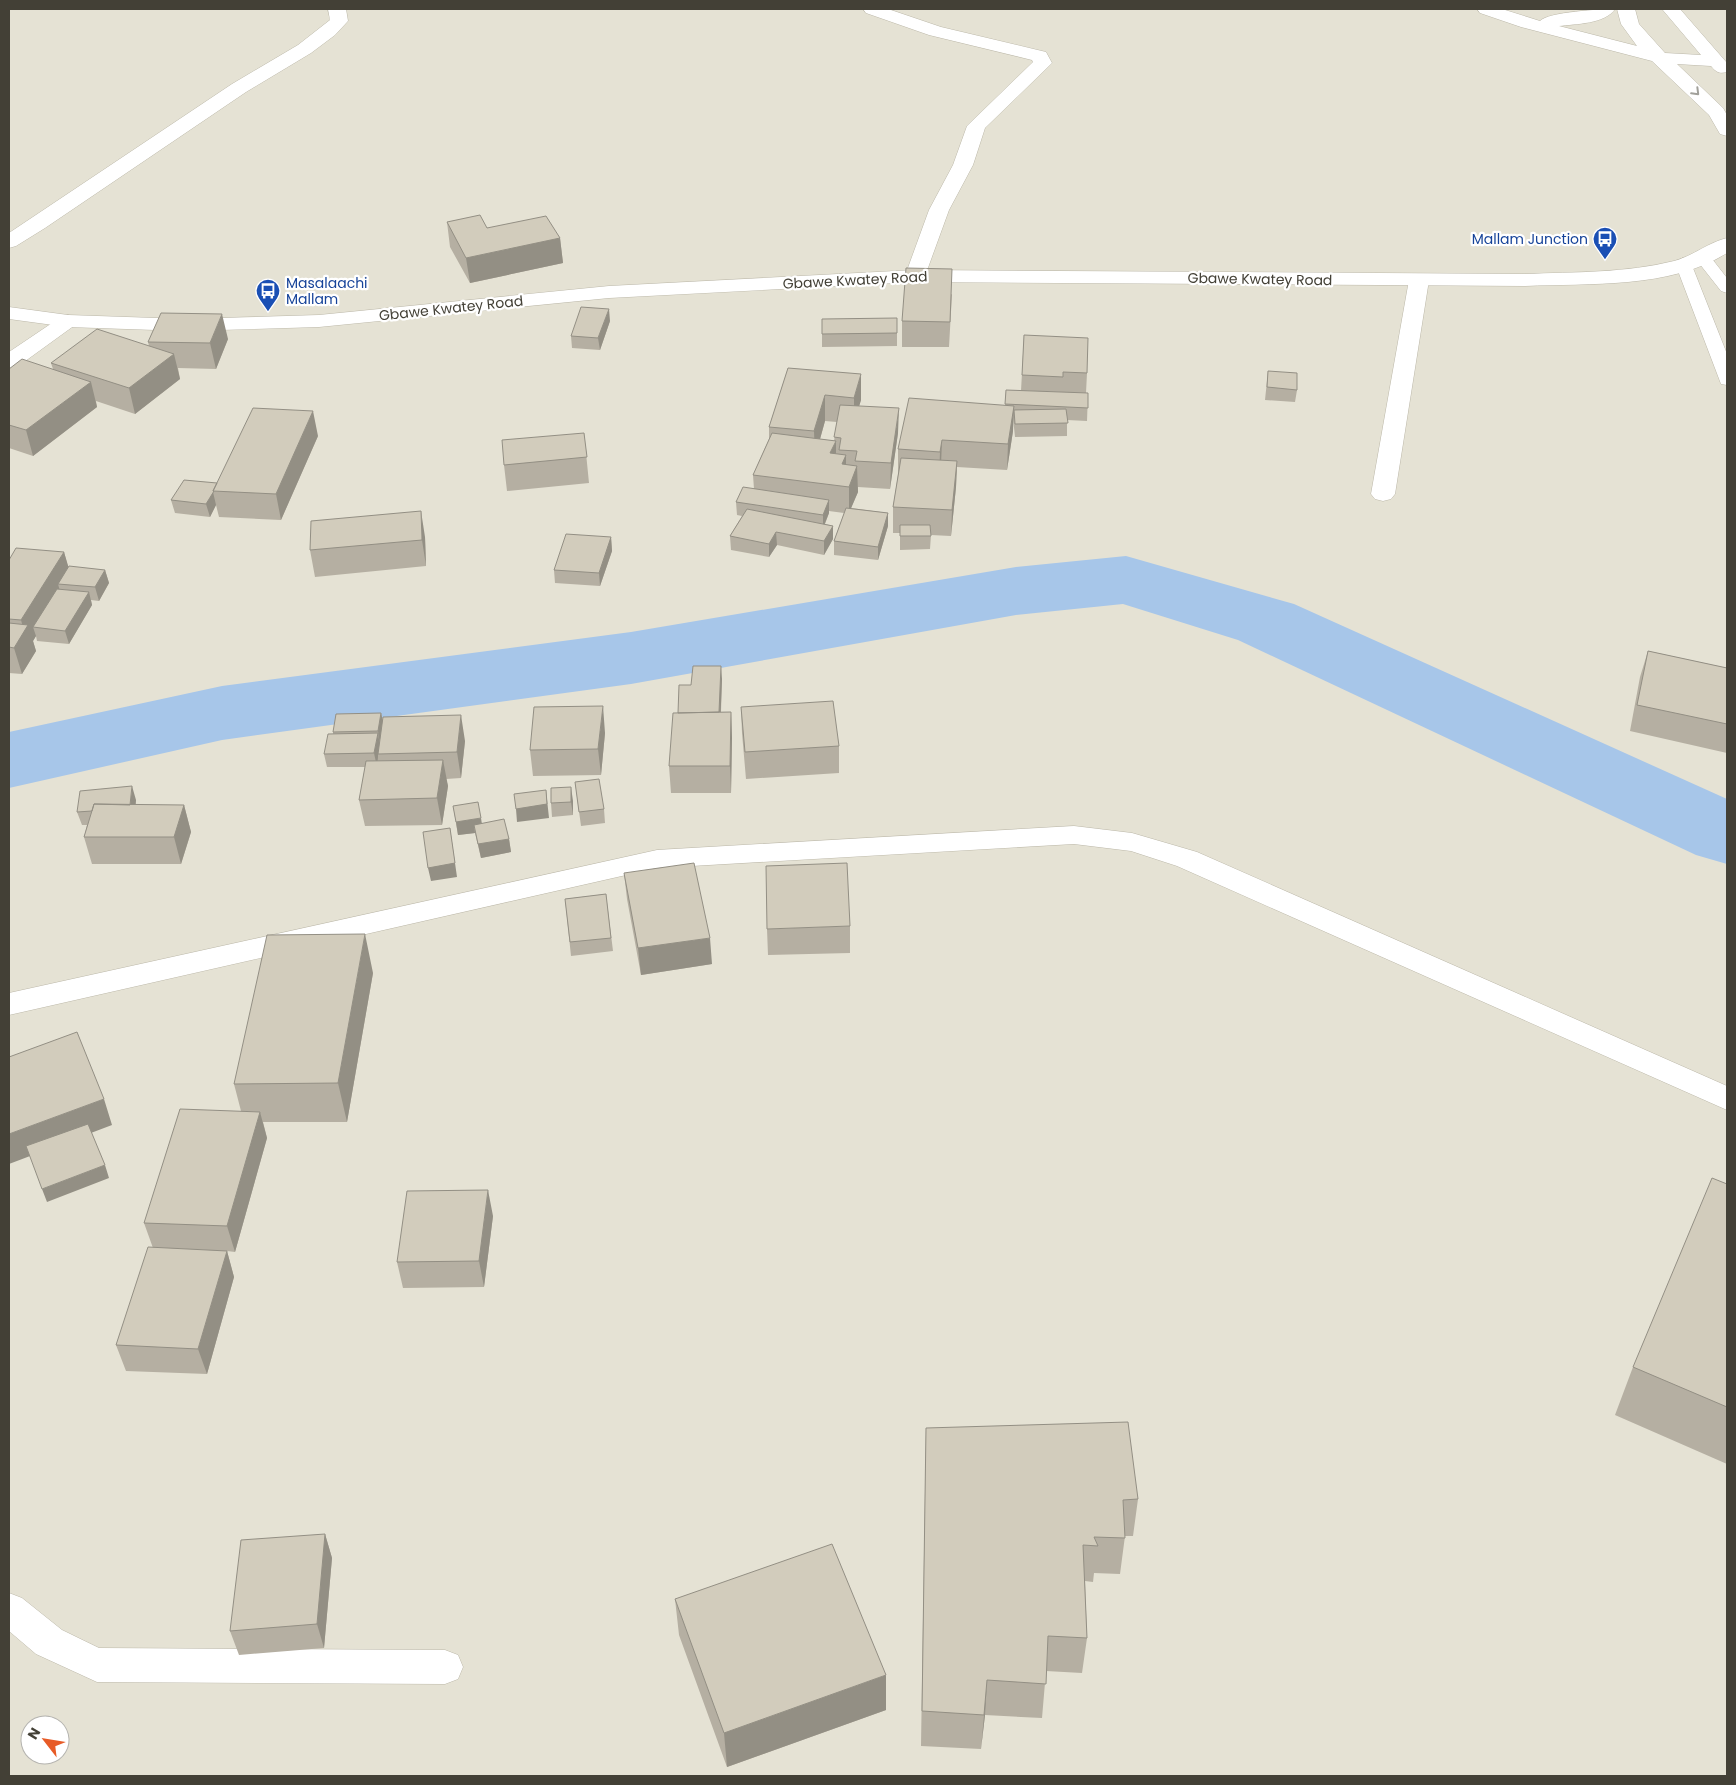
<svg xmlns="http://www.w3.org/2000/svg" width="1736" height="1785" font-family="Poppins,sans-serif">
  <rect width="100%" height="100%" fill="#f1efe6"/>
  <!-- residential -->
  <path fill="#e5e2d4" fill-rule="evenodd" d="M 9,9 L 1727,9 L 1727,1776 L 9,1776 ZM 30,1725 L 60,1725 L 60,1755 L 30,1755 Z"/>
  <g fill="none" stroke-linecap="round" stroke-linejoin="round">
    <!-- river -->
    <path fill="#a7c6e9" fill-rule="evenodd" d="M 1126,556 L 1294,604 L 1727,799 L 1727,864 L 1696,855 L 1238,640 L 1123,604 L 1016,615 L 631,684 L 222,740 L 9,788 L 9,732 L 222,686 L 631,632 L 1016,567 Z"/>
    <defs>
      <path id="service" d="M 1703,253 L 1709,255 L 1727,278 L 1727,293 L 1721,291 L 1695,258 Z
        M 1683,258 L 1691,263 L 1727,354 L 1727,385 L 1721,384 L 1675,263 Z"/>
      <path id="minor" d="M 328,9 L 346,9 L 348,21 L 335,35 L 311,53 L 246,92 L 45,228 L 16,246 L 9,248 L 9,233 L 232,84 L 298,45 L 330,20 Z
        M 863,9 L 888,9 L 941,27 L 1046,52 L 1052,63 L 985,128 L 973,165 L 949,210 L 925,276 L 922,280 L 915,282 L 908,280 L 905,276 L 929,210 L 953,165 L 967,126 L 1033,62 L 1032,60 L 929,35 L 866,13 Z
        M 1419,274 L 1426,276 L 1429,280 L 1395,494 L 1391,499 L 1383,501 L 1375,499 L 1371,494 L 1409,280 L 1412,276 Z
        M 68,315 L 75,317 L 79,321 L 75,325 L 17,367 L 9,368 L 9,352 L 61,317 Z
        M 1074,826 L 1132,833 L 1197,852 L 1727,1086 L 1727,1110 L 1177,866 L 1131,851 L 1074,844 L 657,868 L 9,1015 L 9,993 L 657,850 Z
        M 9,1593 L 22,1598 L 62,1630 L 99,1648 L 445,1650 L 458,1655 L 463,1667 L 458,1679 L 445,1684 L 97,1682 L 36,1654 L 9,1631 Z"/>
      <path id="tertiary" d="M 1477,9 L 1502,9 L 1540,21 C 1548,12 1601,9 1615,9 C 1605,24 1575,24 1559,26 L 1637,46 L 1621,24 L 1617,9 L 1635,9 L 1639,24 L 1665,53 L 1701,55 L 1662,9 L 1680,9 L 1727,63 L 1727,72 C 1719,74 1716,72 1711,66 L 1677,64 L 1723,108 L 1727,115 L 1727,136 L 1720,134 L 1709,115 L 1652,61 L 1521,27 L 1480,13 Z
        M 1727,238 L 1727,253 C 1670,289 1590,283 1525,286 L 915,282 L 609,298 L 319,327 L 185,331 L 68,327 L 9,319 L 9,307 L 68,315 L 185,319 L 319,315 L 609,286 L 915,270 L 1525,274 C 1575,272 1626,273 1674,261 C 1693,256 1709,242 1727,238 Z"/>
    </defs>
    <!-- service casing -->
    <use href="#service" stroke="#bcb8a9" stroke-width="1"/>
    <!-- minor casing -->
    <use href="#minor" stroke="#bcb8a9" stroke-width="1"/>
    <!-- tertiary casing -->
    <use href="#tertiary" stroke="#bcb8a9" stroke-width="1"/>
    <!-- service -->
    <use href="#service" fill="#fff" fill-rule="evenodd"/>
    <!-- minor -->
    <use href="#minor" fill="#fff" fill-rule="evenodd"/>
    <!-- tertiary -->
    <use href="#tertiary" fill="#fff" fill-rule="evenodd"/>
  </g>
  <!-- wall -->
  <path fill="#b5afa2" fill-rule="evenodd" d="M 447,222 L 560,238 L 563,263 L 470,283 L 450,247 Z
    M 952,294 L 949,347 L 902,347 L 902,321 Z
    M 822,319 L 897,333 L 897,346 L 822,347 Z
    M 610,321 L 600,350 L 572,348 L 571,336 Z
    M 1024,335 L 1087,373 L 1086,393 L 1088,393 L 1087,421 L 1067,420 L 1067,436 L 1015,437 L 1013,418 L 1013,431 L 1007,470 L 957,467 L 956,487 L 951,536 L 931,535 L 930,549 L 900,550 L 900,533 L 893,533 L 893,507 L 898,475 L 898,449 L 1005,405 L 1006,390 L 1021,391 Z
    M 228,339 L 216,369 L 178,368 L 180,379 L 135,414 L 96,401 L 97,407 L 33,456 L 9,448 L 9,369 L 53,369 L 51,363 L 149,346 L 148,342 Z
    M 788,368 L 861,400 L 859,406 L 898,433 L 890,489 L 858,487 L 858,492 L 851,508 L 888,513 L 888,526 L 878,560 L 834,555 L 834,541 L 844,513 L 829,511 L 829,513 L 825,524 L 833,526 L 833,539 L 824,555 L 777,545 L 769,557 L 731,550 L 730,536 L 742,516 L 737,515 L 736,502 L 754,489 L 753,475 L 769,439 L 769,427 ZM 825,421 L 837,422 L 834,441 L 820,439 Z
    M 1268,371 L 1297,390 L 1295,402 L 1265,400 Z
    M 584,433 L 589,483 L 507,491 L 504,465 Z
    M 318,436 L 281,520 L 219,517 L 216,505 L 210,517 L 175,513 L 171,500 L 217,483 Z
    M 425,537 L 426,566 L 315,577 L 310,550 Z
    M 611,537 L 612,551 L 600,586 L 555,583 L 554,570 Z
    M 64,552 L 68,567 L 105,570 L 109,583 L 99,601 L 91,600 L 92,605 L 69,644 L 37,641 L 36,636 L 33,641 L 36,651 L 22,674 L 9,673 L 9,560 Z
    M 1648,651 L 1727,668 L 1727,753 L 1630,731 L 1640,677 Z
    M 722,679 L 721,712 L 731,712 L 732,738 L 731,793 L 671,793 L 669,766 L 678,713 Z
    M 741,707 L 839,746 L 839,773 L 746,779 L 742,733 Z
    M 381,713 L 383,722 L 465,741 L 461,778 L 446,779 L 448,786 L 442,825 L 365,826 L 359,800 L 365,767 L 327,767 L 324,754 L 333,734 L 333,732 Z
    M 605,733 L 601,775 L 533,776 L 530,750 Z
    M 575,782 L 604,809 L 605,823 L 581,826 Z
    M 136,800 L 136,805 L 184,805 L 191,832 L 181,864 L 92,864 L 84,837 L 87,825 L 82,825 L 77,812 Z
    M 573,801 L 573,815 L 552,817 L 551,803 Z
    M 453,806 L 509,839 L 511,852 L 481,858 L 475,833 L 458,835 Z
    M 624,873 L 712,964 L 641,975 L 627,899 Z
    M 606,894 L 613,951 L 571,956 L 565,899 Z
    M 850,926 L 850,953 L 768,955 L 767,929 Z
    M 373,973 L 347,1122 L 263,1122 L 267,1138 L 235,1252 L 227,1251 L 234,1277 L 207,1374 L 126,1371 L 116,1345 L 153,1248 L 144,1223 L 241,1111 L 234,1084 Z
    M 1727,1184 L 1727,1464 L 1615,1415 L 1633,1367 Z
    M 493,1216 L 484,1287 L 403,1288 L 397,1262 Z
    M 926,1428 L 1138,1499 L 1133,1536 L 1125,1536 L 1120,1574 L 1094,1573 L 1093,1582 L 1085,1581 L 1087,1638 L 1082,1673 L 1046,1671 L 1042,1718 L 985,1715 L 981,1749 L 921,1746 Z
    M 325,1534 L 332,1558 L 324,1648 L 239,1655 L 230,1631 Z
    M 675,1599 L 886,1710 L 727,1767 L 679,1635 Z"/>
  <!-- shaded-wall -->
  <path fill="#938f84" d="M 560,238 L 563,263 L 470,283 L 466,258 Z
    M 609,309 L 610,321 L 600,350 L 598,338 Z
    M 222,314 L 228,339 L 216,369 L 210,343 Z
    M 174,354 L 180,379 L 135,414 L 129,388 Z
    M 861,374 L 861,400 L 854,423 L 854,398 Z
    M 91,382 L 97,407 L 33,456 L 26,430 Z
    M 825,395 L 825,421 L 815,457 L 814,431 Z
    M 1014,406 L 1013,431 L 1007,470 L 1008,444 Z
    M 899,408 L 898,433 L 890,489 L 891,463 Z
    M 313,411 L 318,436 L 281,520 L 276,494 Z
    M 942,440 L 941,465 L 939,478 L 940,452 Z
    M 836,441 L 836,467 L 830,453 Z
    M 846,455 L 846,481 L 842,464 Z
    M 957,461 L 956,487 L 951,536 L 952,510 Z
    M 857,466 L 858,492 L 849,513 L 849,487 Z
    M 213,492 L 216,505 L 210,517 L 206,504 Z
    M 829,500 L 829,513 L 823,528 L 823,515 Z
    M 421,511 L 425,537 L 426,566 L 422,540 Z
    M 888,513 L 888,526 L 878,560 L 878,547 Z
    M 833,526 L 833,539 L 824,555 L 824,541 Z
    M 776,532 L 777,545 L 769,557 L 769,544 Z
    M 611,537 L 612,551 L 600,586 L 599,573 Z
    M 64,552 L 72,579 L 58,584 L 61,595 L 33,627 L 36,636 L 33,641 L 36,651 L 22,674 L 14,648 L 24,631 L 21,620 Z
    M 105,570 L 109,583 L 99,601 L 95,587 Z
    M 89,592 L 92,605 L 69,644 L 65,631 Z
    M 721,666 L 722,679 L 720,728 L 719,714 Z
    M 603,706 L 605,733 L 601,775 L 598,749 Z
    M 731,712 L 732,738 L 731,793 L 730,766 Z
    M 381,713 L 384,726 L 380,744 L 378,731 Z
    M 461,715 L 465,741 L 461,778 L 457,752 Z
    M 378,733 L 380,746 L 378,754 L 378,757 L 377,767 L 374,753 Z
    M 443,760 L 448,786 L 442,825 L 437,798 Z
    M 132,786 L 136,800 L 133,821 L 130,808 Z
    M 571,787 L 573,801 L 573,815 L 571,802 Z
    M 546,790 L 549,818 L 517,822 L 516,809 Z
    M 184,805 L 191,832 L 181,864 L 174,837 Z
    M 481,818 L 483,831 L 474,825 L 475,833 L 458,835 L 456,822 Z
    M 450,828 L 457,877 L 431,881 L 428,868 Z
    M 509,839 L 511,852 L 481,858 L 478,844 Z
    M 365,934 L 373,973 L 347,1122 L 338,1083 Z
    M 710,938 L 712,964 L 641,975 L 638,948 Z
    M 104,1099 L 112,1125 L 9,1164 L 9,1134 Z
    M 260,1112 L 267,1138 L 235,1252 L 227,1226 Z
    M 105,1165 L 109,1178 L 47,1202 L 42,1189 Z
    M 488,1190 L 493,1216 L 484,1287 L 479,1261 Z
    M 227,1251 L 234,1277 L 207,1374 L 198,1349 Z
    M 325,1534 L 332,1558 L 324,1648 L 317,1624 Z
    M 886,1675 L 886,1710 L 727,1767 L 724,1733 Z
    M 987,1680 L 985,1715 L 981,1749 L 984,1715 Z"/>
  <!-- building -->
  <path fill="#d2ccbc" stroke="#938f84" d="M 480,215 L 487,228 L 546,216 L 560,238 L 466,258 L 447,222 Z
    M 906,268 L 952,269 L 950,322 L 902,321 Z
    M 581,307 L 609,309 L 598,338 L 571,336 Z
    M 161,313 L 222,314 L 210,343 L 148,342 Z
    M 897,318 L 897,333 L 822,334 L 822,319 Z
    M 97,329 L 174,354 L 129,388 L 51,363 Z
    M 1024,335 L 1088,338 L 1087,373 L 1063,372 L 1063,377 L 1022,375 Z
    M 22,359 L 91,382 L 26,430 L 9,425 L 9,369 Z
    M 788,368 L 861,374 L 854,398 L 825,395 L 814,431 L 769,427 Z
    M 1268,371 L 1297,373 L 1297,390 L 1267,387 Z
    M 1006,390 L 1088,393 L 1088,408 L 1005,404 Z
    M 909,398 L 1014,406 L 1008,444 L 942,440 L 940,452 L 898,449 Z
    M 840,405 L 899,408 L 891,463 L 855,461 L 857,451 L 839,450 L 841,438 L 834,437 Z
    M 253,408 L 313,411 L 276,494 L 213,491 Z
    M 1066,409 L 1068,423 L 1015,424 L 1014,410 Z
    M 584,433 L 587,457 L 504,465 L 502,440 Z
    M 772,433 L 836,441 L 830,453 L 846,455 L 842,464 L 857,466 L 849,487 L 753,475 Z
    M 901,458 L 957,461 L 952,510 L 893,507 Z
    M 184,480 L 217,483 L 213,491 L 214,491 L 206,504 L 171,500 Z
    M 743,487 L 829,500 L 823,515 L 736,502 Z
    M 846,508 L 888,513 L 878,547 L 834,541 Z
    M 747,509 L 833,526 L 824,541 L 776,532 L 769,544 L 730,536 Z
    M 421,511 L 422,540 L 310,550 L 311,521 Z
    M 900,525 L 930,525 L 931,536 L 900,536 Z
    M 566,534 L 611,537 L 599,573 L 554,570 Z
    M 16,548 L 64,552 L 21,620 L 9,619 L 9,560 Z
    M 69,566 L 105,570 L 95,587 L 58,584 Z
    M 57,589 L 89,592 L 65,631 L 33,627 Z
    M 9,623 L 28,625 L 14,648 L 9,647 Z
    M 1648,651 L 1727,668 L 1727,724 L 1637,705 Z
    M 693,666 L 721,666 L 719,712 L 678,713 L 679,685 L 691,685 Z
    M 833,701 L 839,746 L 745,752 L 741,707 Z
    M 603,706 L 598,749 L 530,750 L 534,707 Z
    M 731,712 L 730,766 L 669,766 L 673,713 Z
    M 381,713 L 378,731 L 333,732 L 336,714 Z
    M 461,715 L 457,752 L 378,754 L 383,717 Z
    M 378,733 L 374,753 L 324,754 L 328,734 Z
    M 443,760 L 437,798 L 359,800 L 366,761 Z
    M 599,779 L 604,809 L 579,812 L 575,782 Z
    M 132,786 L 130,805 L 94,804 L 92,811 L 77,812 L 80,791 Z
    M 571,787 L 571,802 L 551,803 L 551,788 Z
    M 546,790 L 547,804 L 516,809 L 514,794 Z
    M 478,802 L 481,818 L 456,822 L 453,806 Z
    M 94,804 L 184,805 L 174,837 L 84,837 Z
    M 504,819 L 509,839 L 478,844 L 474,825 Z
    M 450,828 L 455,863 L 428,868 L 423,832 Z
    M 694,863 L 710,938 L 638,948 L 624,873 Z
    M 847,863 L 850,926 L 767,929 L 766,866 Z
    M 606,894 L 611,938 L 570,942 L 565,899 Z
    M 365,934 L 338,1083 L 234,1084 L 267,935 Z
    M 77,1032 L 104,1099 L 9,1134 L 9,1057 Z
    M 180,1109 L 260,1112 L 227,1226 L 144,1223 Z
    M 88,1124 L 105,1165 L 42,1189 L 26,1146 Z
    M 1712,1178 L 1727,1184 L 1727,1407 L 1633,1367 Z
    M 488,1190 L 479,1261 L 397,1262 L 407,1191 Z
    M 148,1247 L 227,1251 L 198,1349 L 116,1345 Z
    M 1128,1422 L 1138,1499 L 1123,1500 L 1125,1538 L 1094,1537 L 1098,1546 L 1083,1545 L 1087,1638 L 1048,1636 L 1046,1684 L 987,1680 L 984,1715 L 922,1711 L 926,1428 Z
    M 325,1534 L 317,1624 L 230,1631 L 241,1540 Z
    M 832,1544 L 886,1675 L 724,1733 L 675,1599 Z"/>
  <!-- one-way arrows -->
  <defs><path id="oneway-chevron" d="M-2-3.5L2.5 0L-2 3.5" fill="none" stroke-width="1.6" stroke-linecap="round" stroke-linejoin="round" transform="scale(1.25)"/></defs>
  <use stroke="#a1a09a" href="#oneway-chevron" transform="translate(1696 92) rotate(45)"/>
  <!-- icons -->
  <defs>
    <symbol id="bus-pin" viewBox="-11 -11 22 30"><path d="M0 17L-7.5 6A9.5 9.5 0 1 1 7.5 6Z" fill="#1a4fb4" stroke="#fff"/><path d="M-5-6H5V4H4V6H2V4H-2V6H-4V4H-5ZM-3.5-4V0h7V-4ZM-3.5 1.2v1.5H-2V1.2ZM2 1.2v1.5H3.5V1.2Z" fill="#fff"/></symbol>
  </defs>
  <g fill-rule="evenodd">
    <use href="#bus-pin" x="1591" y="225" width="28" height="38"/>
    <use href="#bus-pin" x="254" y="277" width="28" height="38"/>
  </g>
  <g text-anchor="middle" stroke-width="4.5" stroke-linejoin="round" paint-order="stroke">
    <!-- far-transit labels -->
    <g font-size="14" fill="#164399" stroke="#fff" text-anchor="end">
      <text x="1588" y="244">Mallam Junction</text>
      <text x="286" y="288" text-anchor="start">Masalaachi<tspan x="286" dy="16">Mallam</tspan></text>
    </g>
    <!-- far-street labels -->
    <g font-size="14" fill="#434036" stroke="#fff">
      <text transform="translate(1260 279) rotate(1)" y="5">Gbawe Kwatey Road</text>
      <text transform="translate(855 280) rotate(-3)" y="5">Gbawe Kwatey Road</text>
      <text transform="translate(451 308) rotate(-6)" y="5">Gbawe Kwatey Road</text>
    </g>
  </g>
  <!-- border -->
  <rect width="1736" height="1785" fill="none" stroke="#434036" stroke-width="20"/>
  <!-- north arrow -->
  <g transform="translate(45 1740) rotate(301)"><circle r="24" fill="#ffffff" stroke="#b4b3af"/>
  <path d="M0-4L9 19L0 12L-9 19Z" fill="#e75b27"/>
  <text y="-8" font-size="14" font-weight="bold" text-anchor="middle" fill="#434036">N</text>
  </g>
</svg>
